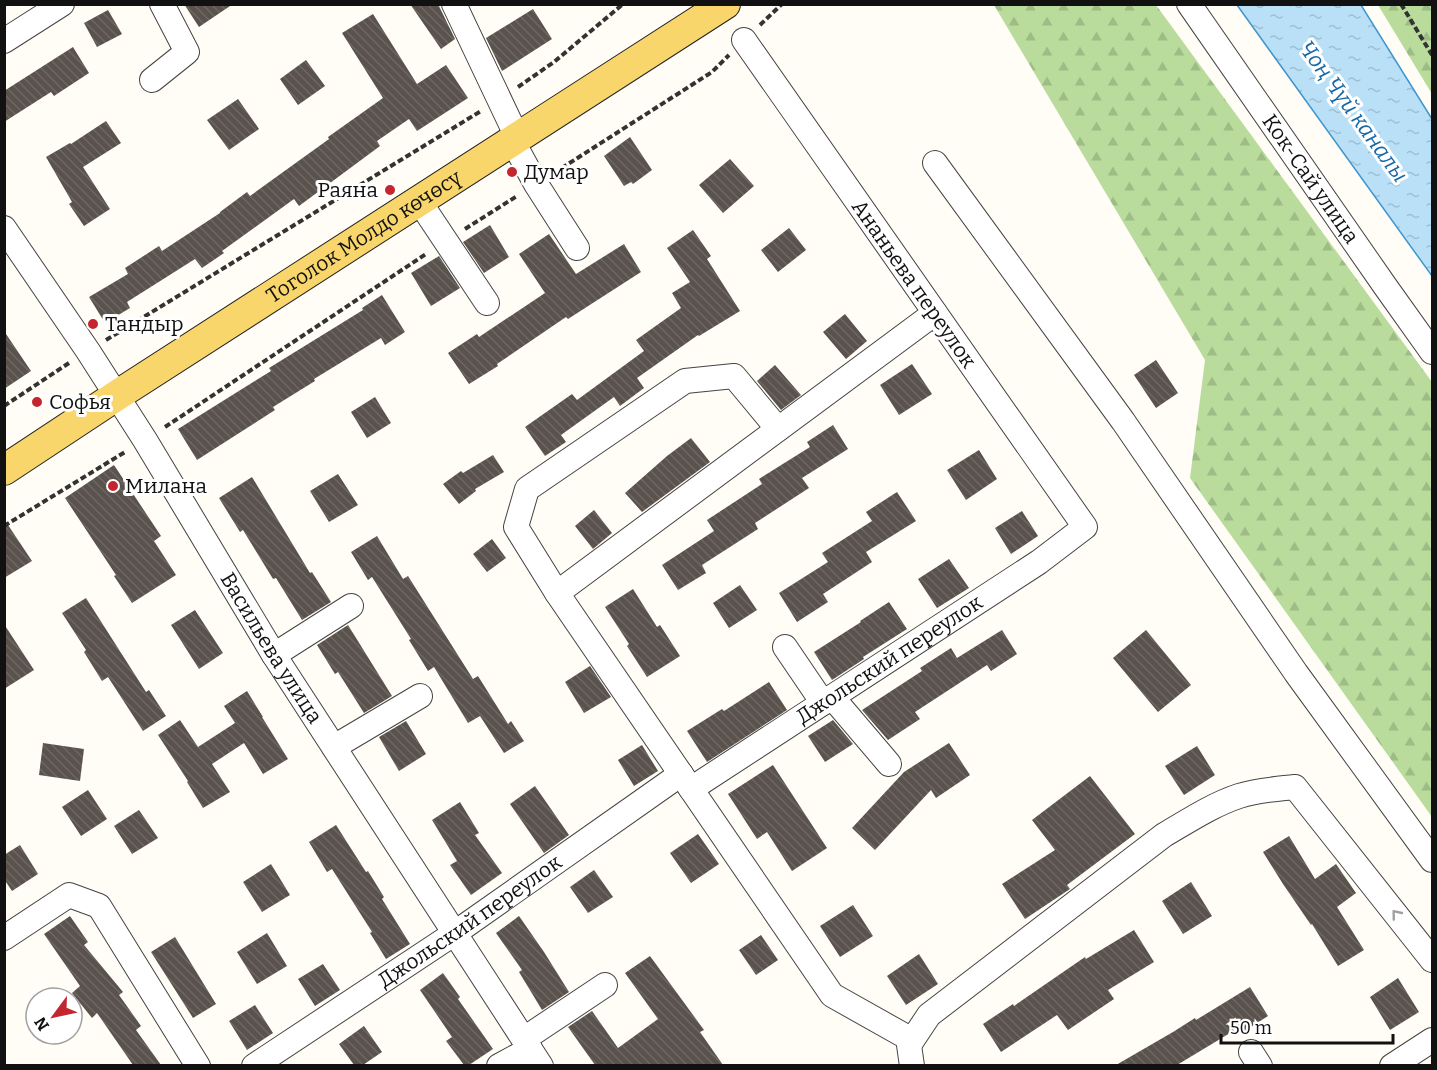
<svg xmlns="http://www.w3.org/2000/svg" width="1437" height="1070" font-family="Bitter,serif">
  <defs>
    <pattern id="forest-firs" width="22" height="20" patternUnits="userSpaceOnUse" patternTransform="scale(1.5)"><rect width="22" height="20" fill="#b9dc9c"/><path d="M5 1l3.5 6h-7zM16 11l3.5 6h-7z" fill="#9ebc85"/></pattern>
    <pattern id="water-ripples" width="26" height="14" patternUnits="userSpaceOnUse" patternTransform="scale(1.5)"><rect width="26" height="14" fill="#b9e0f7"/><path d="M2 4q2-2 4 0t4 0M15 11q2-2 4 0t4 0" fill="none" stroke="#9ebfd3"/></pattern>
    <pattern id="building-back-hatch" width="6" height="6" patternUnits="userSpaceOnUse" patternTransform="scale(1.5)"><rect width="6" height="6" fill="#5a524d"/><path d="M-1 5l2 2M0 0l6 6M5-1l2 2" fill="none" stroke="#6d6662"/></pattern>
  </defs>
  <rect width="100%" height="100%" fill="#fffdf5"/>
  <!-- forest -->
  <path fill="url(#forest-firs)" d="M 994,5 L 1156,5 L 1432,382 L 1432,817 L 1190,478 L 1205,360 Z
    M 1378,5 L 1432,5 L 1432,94 Z"/>
  <!-- water -->
  <path fill="url(#water-ripples)" stroke="#3f96cf" stroke-width="1.5" d="M 1237,5 L 1361,5 L 1432,119 L 1432,276 Z"/>
  <!-- building -->
  <path fill="url(#building-back-hatch)" d="M 184,4 L 233,4 L 199,27 Z
    M 410,4 L 438,4 L 455,39 L 441,49 Z
    M 533,9 L 552,39 L 502,71 L 486,38 Z
    M 108,10 L 122,34 L 97,47 L 84,23 Z
    M 373,14 L 417,84 L 446,65 L 468,98 L 417,131 L 409,119 L 377,141 L 380,146 L 299,206 L 294,199 L 222,251 L 224,253 L 202,268 L 195,259 L 127,302 L 130,308 L 105,323 L 89,297 L 128,274 L 125,268 L 159,246 L 162,251 L 220,213 L 220,212 L 247,192 L 250,196 L 329,139 L 328,137 L 383,98 L 342,33 Z
    M 73,47 L 89,73 L 54,96 L 51,92 L 4,122 L 4,91 Z
    M 306,60 L 325,86 L 298,105 L 280,79 Z
    M 238,99 L 259,129 L 229,150 L 207,120 Z
    M 106,121 L 121,143 L 83,167 L 110,209 L 84,226 L 69,204 L 72,202 L 46,157 L 70,143 L 71,144 Z
    M 630,137 L 652,170 L 633,184 L 631,182 L 624,186 L 604,156 Z
    M 730,159 L 754,186 L 723,213 L 699,185 Z
    M 490,225 L 509,257 L 484,273 L 463,242 Z
    M 789,228 L 806,250 L 778,272 L 761,250 Z
    M 693,230 L 711,256 L 707,259 L 740,311 L 699,336 L 698,335 L 637,378 L 644,388 L 620,406 L 614,397 L 561,435 L 566,442 L 545,456 L 525,427 L 572,394 L 577,400 L 644,351 L 636,340 L 681,308 L 672,293 L 690,282 L 667,248 Z
    M 549,234 L 576,274 L 624,244 L 641,272 L 568,319 L 566,317 L 497,364 L 498,366 L 469,384 L 448,353 L 477,334 L 479,337 L 545,293 L 519,254 Z
    M 439,256 L 460,288 L 431,306 L 411,273 Z
    M 382,295 L 405,332 L 385,345 L 381,338 L 314,379 L 315,381 L 273,407 L 275,410 L 197,460 L 178,429 L 271,371 L 269,368 L 363,310 L 362,308 Z
    M 845,314 L 867,341 L 846,359 L 823,332 Z
    M 4,331 L 31,371 L 4,389 Z
    M 1156,360 L 1178,393 L 1156,408 L 1134,375 Z
    M 912,364 L 932,394 L 899,415 L 880,385 Z
    M 775,365 L 801,395 L 781,410 L 757,381 Z
    M 375,397 L 391,423 L 367,438 L 351,412 Z
    M 833,425 L 848,449 L 802,478 L 809,488 L 755,523 L 758,529 L 702,565 L 706,573 L 678,590 L 662,565 L 714,531 L 707,520 L 762,484 L 759,479 L 810,447 L 807,442 Z
    M 691,438 L 710,462 L 642,512 L 625,493 L 667,456 Z
    M 979,450 L 997,479 L 966,500 L 947,470 Z
    M 493,455 L 504,472 L 475,489 L 476,491 L 459,504 L 443,484 L 461,471 L 463,473 Z
    M 114,465 L 161,536 L 154,541 L 176,575 L 132,603 L 114,576 L 116,575 L 65,498 Z
    M 338,474 L 358,505 L 329,522 L 310,491 Z
    M 252,477 L 310,573 L 312,572 L 331,602 L 302,620 L 276,578 L 273,579 L 243,530 L 240,532 L 219,498 Z
    M 897,492 L 916,521 L 866,552 L 872,562 L 823,594 L 828,602 L 797,622 L 779,593 L 828,562 L 822,553 L 872,521 L 866,512 Z
    M 594,510 L 612,533 L 593,549 L 575,526 Z
    M 1022,511 L 1038,536 L 1011,554 L 995,528 Z
    M 4,519 L 32,561 L 4,578 Z
    M 377,536 L 403,579 L 408,576 L 473,679 L 478,676 L 508,724 L 511,721 L 524,741 L 504,753 L 480,716 L 468,723 L 434,667 L 428,671 L 409,640 L 411,639 L 372,577 L 368,580 L 351,552 Z
    M 492,539 L 506,558 L 487,572 L 473,554 Z
    M 949,559 L 969,588 L 937,608 L 918,579 Z
    M 740,585 L 757,610 L 729,628 L 713,603 Z
    M 633,589 L 657,627 L 660,625 L 680,656 L 647,677 L 627,646 L 629,644 L 605,607 Z
    M 86,598 L 146,692 L 149,690 L 166,716 L 143,731 L 108,677 L 102,681 L 84,652 L 86,650 L 62,613 Z
    M 889,602 L 907,629 L 863,657 L 864,659 L 832,680 L 814,652 L 861,622 L 860,621 Z
    M 195,610 L 223,653 L 199,669 L 171,625 Z
    M 4,624 L 34,670 L 4,689 Z
    M 348,625 L 392,696 L 364,713 L 338,672 L 335,674 L 317,645 Z
    M 1002,630 L 1017,654 L 991,671 L 987,665 L 915,712 L 920,719 L 888,740 L 862,710 L 922,671 L 920,668 L 951,648 L 957,658 Z
    M 1146,630 L 1191,685 L 1158,712 L 1113,658 Z
    M 590,666 L 611,697 L 584,713 L 565,682 Z
    M 769,682 L 787,710 L 707,762 L 687,731 L 722,709 L 724,711 Z
    M 247,691 L 263,717 L 262,717 L 288,759 L 263,774 L 244,743 L 212,764 L 230,792 L 203,808 L 187,782 L 188,781 L 158,735 L 180,720 L 198,747 L 235,723 L 224,706 Z
    M 833,720 L 853,744 L 825,762 L 808,736 Z
    M 406,721 L 426,754 L 399,771 L 379,737 Z
    M 43,743 L 84,749 L 80,781 L 39,775 Z
    M 949,743 L 970,775 L 936,798 L 931,790 L 875,850 L 852,828 L 904,772 Z
    M 642,745 L 658,771 L 634,786 L 618,760 Z
    M 1197,746 L 1215,775 L 1184,795 L 1165,766 Z
    M 773,765 L 827,848 L 792,871 L 767,832 L 757,839 L 728,794 Z
    M 1090,776 L 1135,834 L 1067,885 L 1070,889 L 1025,919 L 1002,884 L 1055,850 L 1032,820 Z
    M 535,786 L 569,835 L 544,853 L 510,804 Z
    M 88,790 L 107,819 L 81,836 L 62,807 Z
    M 460,802 L 479,833 L 475,835 L 502,873 L 471,895 L 450,865 L 457,861 L 432,820 Z
    M 139,810 L 158,838 L 132,854 L 114,826 Z
    M 336,825 L 366,872 L 368,871 L 384,897 L 382,899 L 410,944 L 386,959 L 370,933 L 372,932 L 332,869 L 327,872 L 309,842 Z
    M 698,834 L 719,864 L 691,883 L 670,853 Z
    M 1289,836 L 1315,879 L 1336,864 L 1356,893 L 1337,907 L 1364,950 L 1338,966 L 1312,924 L 1311,925 L 1283,884 L 1263,852 Z
    M 20,845 L 38,874 L 12,891 L 4,879 L 4,855 Z
    M 271,864 L 290,895 L 262,912 L 243,882 Z
    M 594,870 L 613,897 L 588,913 L 570,887 Z
    M 1191,882 L 1212,916 L 1183,934 L 1162,901 Z
    M 853,905 L 873,936 L 840,957 L 820,926 Z
    M 70,916 L 88,942 L 84,945 L 123,992 L 119,995 L 141,1026 L 136,1030 L 161,1065 L 133,1065 L 97,1013 L 92,1018 L 72,993 L 80,986 L 44,934 Z
    M 519,916 L 544,952 L 569,992 L 542,1010 L 519,972 L 522,970 L 496,933 Z
    M 1134,930 L 1154,962 L 1108,990 L 1114,999 L 1068,1030 L 1057,1015 L 1001,1052 L 983,1024 L 1013,1004 L 1014,1006 L 1085,957 L 1086,959 Z
    M 267,933 L 287,966 L 257,984 L 237,952 Z
    M 761,935 L 778,960 L 756,975 L 739,950 Z
    M 175,937 L 216,1004 L 193,1018 L 151,952 Z
    M 919,954 L 938,984 L 906,1005 L 887,976 Z
    M 650,956 L 704,1030 L 700,1032 L 723,1065 L 595,1065 L 568,1027 L 592,1011 L 618,1048 L 658,1019 L 625,973 Z
    M 323,964 L 340,990 L 315,1006 L 298,979 Z
    M 443,973 L 460,997 L 458,999 L 493,1049 L 469,1065 L 464,1065 L 446,1041 L 452,1037 L 420,990 Z
    M 1398,978 L 1419,1012 L 1390,1030 L 1370,997 Z
    M 1250,987 L 1268,1016 L 1243,1032 L 1240,1027 L 1177,1065 L 1116,1065 L 1173,1032 L 1195,1018 L 1196,1020 Z
    M 255,1005 L 273,1033 L 247,1050 L 229,1021 Z
    M 364,1026 L 382,1052 L 363,1065 L 354,1065 L 339,1044 Z"/>
  <g fill="none" stroke-linecap="round" stroke-linejoin="round">
    <defs>
      <g id="minor">
        <path d="M 454,4 L 518,139"/>
        <path id="s1" d="M 1189,4 L 1385,286 L 1432,352"/>
        <path d="M 4,41 L 62,4"/>
        <path d="M 152,80 L 187,52 L 162,4"/>
        <path d="M 513,142 L 536,184 L 577,248"/>
        <path d="M 935,163 L 1123,421 L 1296,673 L 1432,860"/>
        <path d="M 419,201 L 487,303"/>
        <path id="s2" d="M 4,228 L 88,351 L 145,440 L 274,655 L 541,1066"/>
        <path d="M 557,593 L 516,527 L 527,489 L 685,381 L 734,376 L 778,429"/>
        <path d="M 785,647 L 823,703"/>
        <path d="M 274,655 L 351,606"/>
        <path d="M 832,697 L 889,764"/>
        <path d="M 334,747 L 420,696"/>
        <path id="s3" d="M 691,789 L 1039,562 L 1085,527 L 744,40"/>
        <path d="M 4,938 L 69,895 L 99,906 L 198,1066"/>
        <path d="M 524,1039 L 605,985"/>
        <path d="M 912,1040 L 832,995 L 557,593 L 935,313"/>
        <path d="M 1251,1052 L 1260,1066"/>
        <path id="s4" d="M 254,1066 L 455,933 L 681,774"/>
        <path d="M 499,1066 L 530,1049"/>
        <path d="M 912,1066 L 909,1045 L 929,1015 L 1164,835 C 1188,821 1212,805 1239,796 C 1257,790 1277,789 1295,787 L 1432,960"/>
        <path d="M 1392,1066 L 1432,1040"/>
      </g>
      <g id="major">
        <path id="s5" d="M 4,470 L 116,396 L 725,4"/>
      </g>
    </defs>
    <!-- minor casing -->
    <use href="#minor" stroke="#444" stroke-width="26"/>
    <!-- major casing -->
    <use href="#major" stroke="#222" stroke-width="32"/>
    <!-- path -->
    <path stroke="#333" stroke-width="4" stroke-dasharray="6 3" stroke-linecap="butt" d="M 1401,4 L 1432,55
      M 760,25 L 782,4
      M 518,87 L 554,62 L 623,4
      M 554,173 L 712,72 L 729,55
      M 465,229 L 517,196
      M 106,340 L 481,111
      M 4,406 L 69,363
      M 165,427 L 426,254
      M 4,526 L 125,452"/>
    <!-- minor -->
    <use href="#minor" stroke="#fff" stroke-width="24"/>
    <!-- major -->
    <use href="#major" stroke="#f9d66b" stroke-width="30"/>
  </g>
  <!-- one-way arrows -->
  <defs><path id="oneway-chevron" d="M-2-3.5L2.5 0L-2 3.5" fill="none" stroke-width="1.6" stroke-linecap="round" stroke-linejoin="round" transform="scale(1.5)"/></defs>
  <use stroke="#a0a0a0" href="#oneway-chevron" transform="translate(1396 914) rotate(-129)"/>
  <!-- markers -->
  <g fill="#c4262e" stroke="#fff" stroke-width="2">
    <circle cx="512" cy="172" r="6"/>
    <circle cx="390" cy="190" r="6"/>
    <circle cx="93" cy="324" r="6"/>
    <circle cx="37" cy="402" r="6"/>
    <circle cx="113" cy="486" r="6"/>
  </g>
  <g text-anchor="middle" stroke-width="6" stroke-linejoin="round" paint-order="stroke">
    <!-- poi labels -->
    <g font-size="21" fill="#111" stroke="#fff" text-anchor="start">
      <text x="524" y="179">Думар</text>
      <text x="378" y="197" text-anchor="end">Раяна</text>
      <text x="105" y="331">Тандыр</text>
      <text x="49" y="409">Софья</text>
      <text x="125" y="493">Милана</text>
    </g>
    <!-- street labels -->
    <g font-size="21" fill="#111" stroke="#fff">
      <text dy="7" stroke="none"><textPath href="#s1" startOffset="213">Кок-Сай улица</textPath></text>
      <text dy="7" stroke="none"><textPath href="#s5" startOffset="429">Тоголок Молдо көчөсү</textPath></text>
      <text transform="translate(914 284) rotate(55)" y="7">Ананьева переулок</text>
      <text dy="7" stroke="none"><textPath href="#s2" startOffset="498">Васильева улица</textPath></text>
      <text dy="7" stroke="none"><textPath href="#s3" startOffset="237">Джольский переулок</textPath></text>
      <text dy="7" stroke="none"><textPath href="#s4" startOffset="260">Джольский переулок</textPath></text>
    </g>
    <!-- water labels -->
    <g font-size="22" font-style="italic" fill="#1768a6" stroke="#fff">
      <text transform="translate(1354 111) rotate(54)" y="8">Чоң Чүй каналы</text>
    </g>
  </g>
  <!-- border -->
  <rect width="1437" height="1070" fill="none" stroke="#111111" stroke-width="12"/>
  <!-- north arrow -->
  <g transform="translate(54 1016) rotate(237)"><circle r="28" fill="#ffffff" stroke="#a0a0a0" stroke-width="1.5"/>
  <path d="M0-4.5L10 22L0 15L-10 22Z" fill="#c4262e"/>
  <text y="-9" font-size="16" font-weight="bold" text-anchor="middle" fill="#111111">N</text>
  </g>
  <!-- scale -->
  <path d="M1221 1034v9h172v-9" fill="none" stroke="#111111" stroke-width="3"/>
  <text x="1230" y="1034" font-size="18" fill="#111111" stroke="#ffffff" stroke-width="4.5" paint-order="stroke">50 m</text>
</svg>
